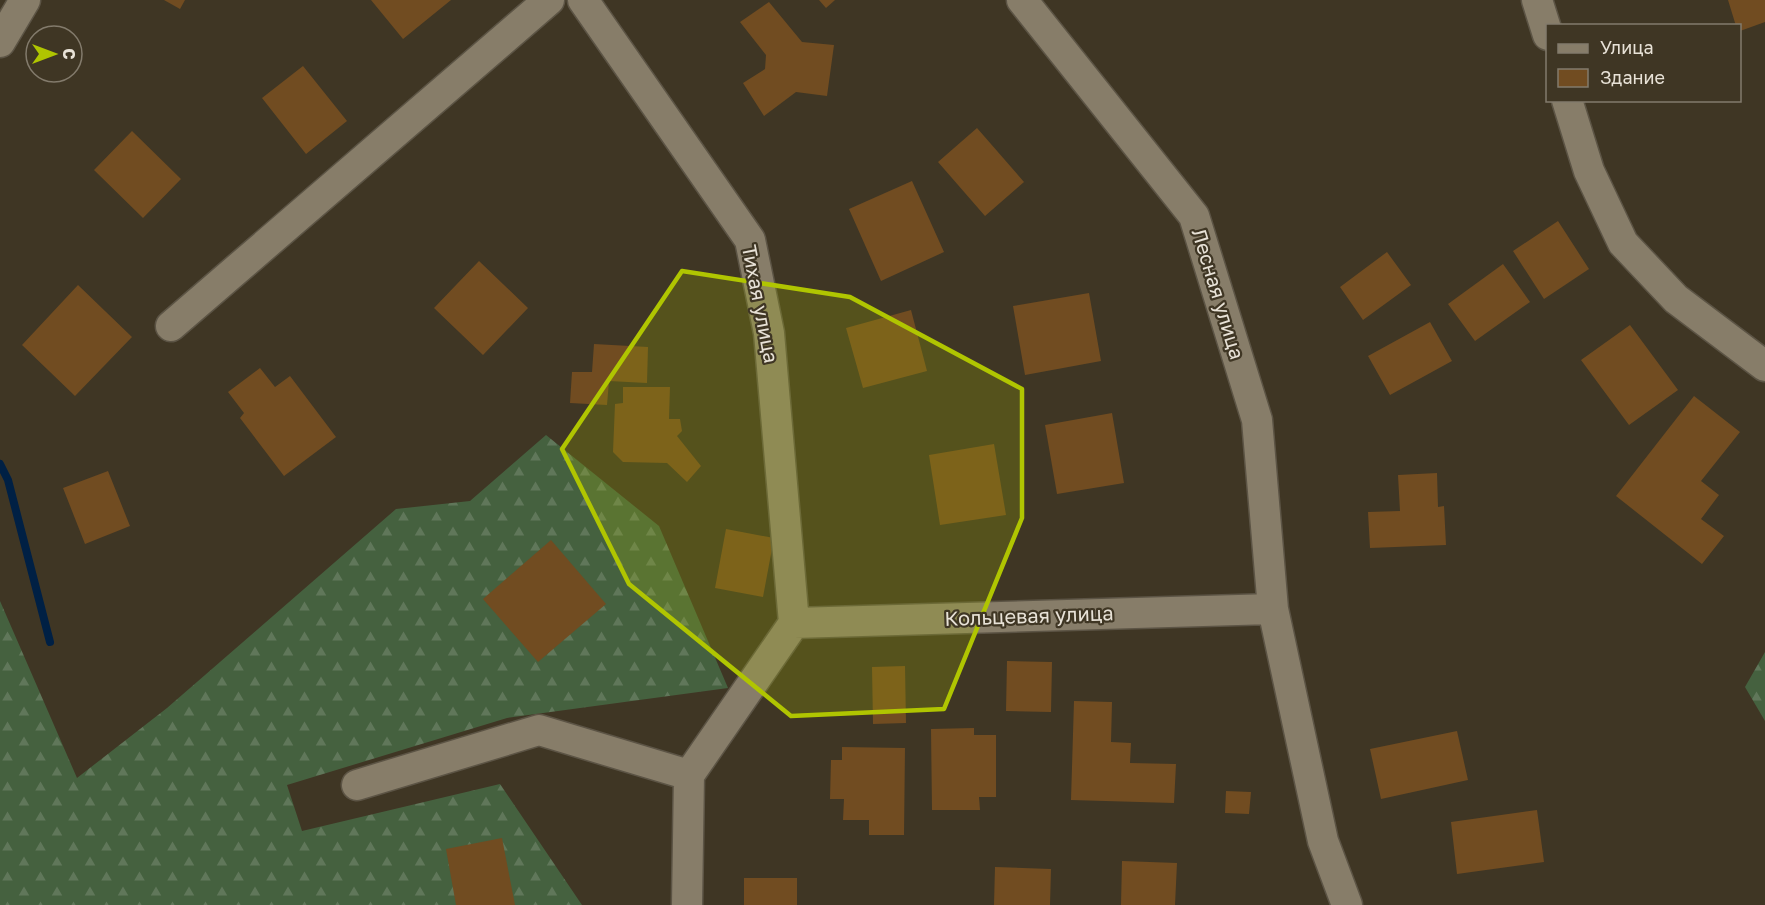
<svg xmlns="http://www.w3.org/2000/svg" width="1765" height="905" font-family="'Golos Text',sans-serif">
  <defs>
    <pattern id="forest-firs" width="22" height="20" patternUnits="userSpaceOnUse" patternTransform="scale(1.5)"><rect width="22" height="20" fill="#45613f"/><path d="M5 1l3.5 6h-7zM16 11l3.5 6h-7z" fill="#60775a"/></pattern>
  </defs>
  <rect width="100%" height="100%" fill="#3f3624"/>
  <!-- forest -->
  <path fill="url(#forest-firs)" d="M 546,435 L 659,526 L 728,688 L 507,718 L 287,785 L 302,831 L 500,784 L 582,905 L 0,905 L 0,601 L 77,778 L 167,708 L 396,509 L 470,501 Z
    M 1765,652 L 1765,721 L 1745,687 Z"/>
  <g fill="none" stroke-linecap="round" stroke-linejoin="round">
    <!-- stream -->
    <path stroke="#002044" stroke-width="8" d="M 0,464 L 8,480 L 50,642"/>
  </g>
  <!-- building -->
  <path fill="#714c21" d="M 164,0 L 185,0 L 180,9 Z
    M 371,0 L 451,0 L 403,39 Z
    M 819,0 L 835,0 L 826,8 Z
    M 1728,0 L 1765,0 L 1765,22 L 1740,31 L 1740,26 L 1736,26 Z
    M 769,2 L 802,42 L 834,45 L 827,96 L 796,92 L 764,116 L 743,83 L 765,69 L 766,55 L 740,22 Z
    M 303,66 L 347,121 L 306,154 L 262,98 Z
    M 977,128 L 1024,182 L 985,216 L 938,162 Z
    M 132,131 L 181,179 L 143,218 L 94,170 Z
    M 912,181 L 944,252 L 881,281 L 849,209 Z
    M 1558,221 L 1589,269 L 1544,299 L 1513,251 Z
    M 1387,252 L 1411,285 L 1363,320 L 1340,287 Z
    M 479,261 L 528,308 L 483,355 L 434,308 Z
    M 1503,264 L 1530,302 L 1475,341 L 1448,304 Z
    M 78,285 L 132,337 L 75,396 L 22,345 Z
    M 1089,293 L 1101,361 L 1025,375 L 1013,306 Z
    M 911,310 L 927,371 L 863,388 L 846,328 Z
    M 1430,322 L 1452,361 L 1390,395 L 1368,356 Z
    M 1630,325 L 1678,390 L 1629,425 L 1581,360 Z
    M 594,344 L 648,347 L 647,383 L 609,381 L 607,405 L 570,403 L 572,372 L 592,372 Z
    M 260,368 L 275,387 L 290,376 L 336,437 L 284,476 L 240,418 L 244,413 L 228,392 Z
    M 623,387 L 670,387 L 669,419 L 680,419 L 682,431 L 677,436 L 701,466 L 687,482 L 667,463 L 623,462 L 613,452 L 615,404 L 623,403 Z
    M 1694,396 L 1740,432 L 1701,481 L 1719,495 L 1701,519 L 1724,536 L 1702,564 L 1616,496 Z
    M 1112,413 L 1124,483 L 1057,494 L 1045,425 Z
    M 994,444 L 1006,515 L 940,525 L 929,455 Z
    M 108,471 L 130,526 L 85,544 L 63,488 Z
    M 1437,473 L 1438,507 L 1444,506 L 1446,545 L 1370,548 L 1368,512 L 1400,511 L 1398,475 Z
    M 726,529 L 774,538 L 763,597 L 715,588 Z
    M 551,540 L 606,604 L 538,662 L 483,599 Z
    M 1007,661 L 1052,662 L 1051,712 L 1006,711 Z
    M 905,666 L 906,723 L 873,724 L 872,667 Z
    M 1074,701 L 1112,702 L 1111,742 L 1131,743 L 1130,763 L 1176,764 L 1174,803 L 1071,800 Z
    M 974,728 L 974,735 L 996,735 L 996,797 L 979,797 L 980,810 L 932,810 L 931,729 Z
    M 1457,731 L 1468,780 L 1381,799 L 1370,749 Z
    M 842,747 L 905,748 L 904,835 L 869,835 L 869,820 L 843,820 L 844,799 L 830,799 L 831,760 L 842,760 Z
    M 1226,791 L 1251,792 L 1249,814 L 1225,813 Z
    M 1537,810 L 1544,862 L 1457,874 L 1451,822 Z
    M 502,838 L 515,905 L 456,905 L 446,849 Z
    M 1122,861 L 1177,863 L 1175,905 L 1121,905 Z
    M 995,867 L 1051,869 L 1050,905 L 994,905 Z
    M 744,878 L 797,878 L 797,905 L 744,905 Z"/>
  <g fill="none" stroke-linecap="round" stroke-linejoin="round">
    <defs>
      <path id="minor" d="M 583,0 L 750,240 L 769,333 L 794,623
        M 1022,0 L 1194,216 L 1257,420 L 1273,609
        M 1537,0 L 1548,35
        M 0,42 L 25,0
        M 1567,100 L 1589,171 L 1623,243 L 1676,299 L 1765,366
        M 171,326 L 549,0
        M 357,785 L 539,730 L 689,775
        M 687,905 L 689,775 L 794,623 L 1273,609 L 1323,841 L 1347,905"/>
    </defs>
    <!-- minor casing -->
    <use href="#minor" stroke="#5c5445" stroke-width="33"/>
    <!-- minor -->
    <use href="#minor" stroke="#877d69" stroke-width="30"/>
  </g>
  <!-- marked area -->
  <path fill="#b0c501" fill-opacity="0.2" stroke="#b0c501" stroke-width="4.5" stroke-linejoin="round" d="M 682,271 L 850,297 L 1022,389 L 1022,518 L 944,709 L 791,716 L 629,584 L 562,449 Z"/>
  <g text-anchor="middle" stroke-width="4.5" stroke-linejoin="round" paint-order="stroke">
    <!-- street labels -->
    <g font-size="20" fill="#e8e2d7" stroke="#3f3624">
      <text transform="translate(1218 294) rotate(73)" y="7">Лесная улица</text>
      <text transform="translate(760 304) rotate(79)" y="7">Тихая улица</text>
      <text transform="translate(1029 616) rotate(-2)" y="7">Кольцевая улица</text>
    </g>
  </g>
  <!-- legend -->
  <rect x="1546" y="24" width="195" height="78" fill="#3f3624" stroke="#837b6c" stroke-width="1.5"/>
  <rect x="1558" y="44" width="30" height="9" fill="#877d69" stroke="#837b6c" stroke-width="1.5"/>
  <text x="1600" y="54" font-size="18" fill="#e8e2d7">Улица</text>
  <rect x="1558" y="69" width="30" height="18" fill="#714c21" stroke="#837b6c" stroke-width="1.5"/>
  <text x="1600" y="84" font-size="18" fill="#e8e2d7">Здание</text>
  <!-- north arrow -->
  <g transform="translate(54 54) rotate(90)"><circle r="28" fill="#3f3624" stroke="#837b6c" stroke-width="1.5"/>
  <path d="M0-4.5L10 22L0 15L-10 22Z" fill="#b0c501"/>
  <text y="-9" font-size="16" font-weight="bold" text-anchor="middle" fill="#e8e2d7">С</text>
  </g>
</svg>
